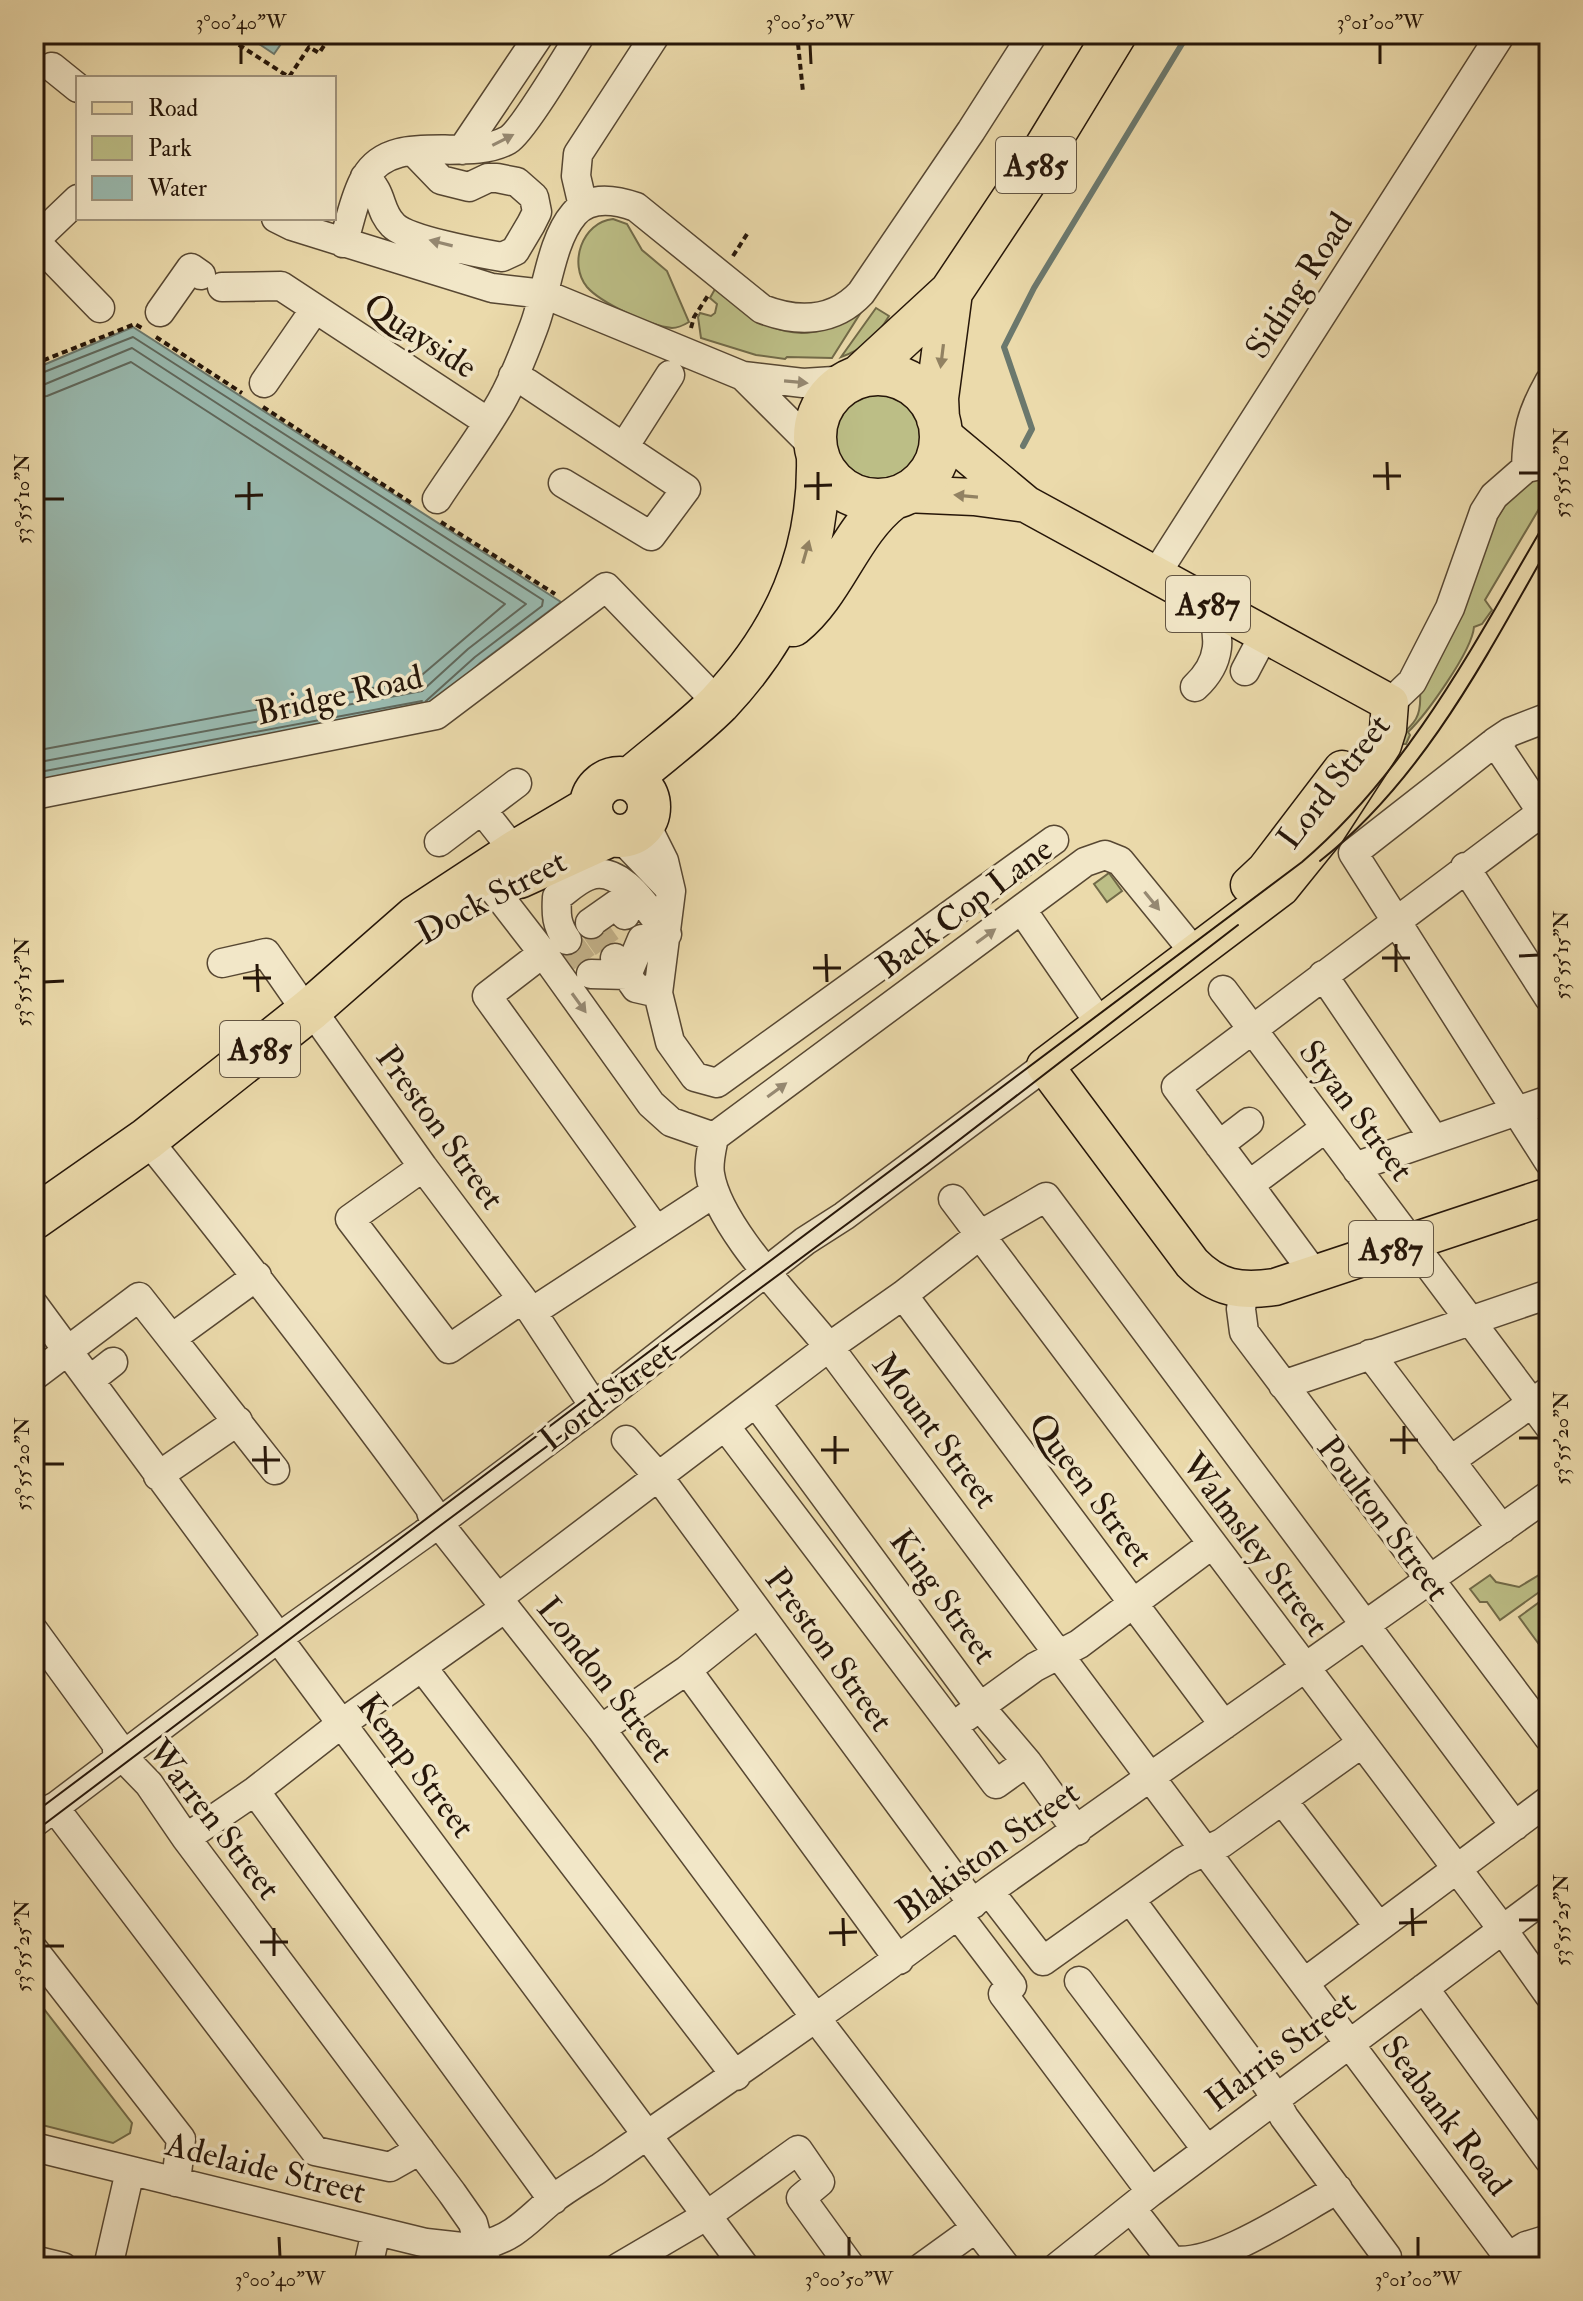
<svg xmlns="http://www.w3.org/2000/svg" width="1583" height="2301" font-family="'IM FELL Double Pica',serif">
  <rect width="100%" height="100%" fill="#ebdaab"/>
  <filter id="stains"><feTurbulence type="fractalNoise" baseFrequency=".0025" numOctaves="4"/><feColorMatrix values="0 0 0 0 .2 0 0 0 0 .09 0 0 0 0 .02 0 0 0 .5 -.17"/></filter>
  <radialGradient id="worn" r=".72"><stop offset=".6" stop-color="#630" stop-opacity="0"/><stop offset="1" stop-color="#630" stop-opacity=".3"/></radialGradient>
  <!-- green -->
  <path fill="#bcbe86" stroke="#716a48" stroke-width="2" d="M 613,219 L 627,224 L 642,250 L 667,271 L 689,322 C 684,325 678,328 672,328 C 650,326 601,303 587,287 C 568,264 582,222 613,219 Z
    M 715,289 C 746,313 781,344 824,329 C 837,324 850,315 863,309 L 832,358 L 787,357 L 785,359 L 756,355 L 701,338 L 698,317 L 700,313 L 711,316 L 715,313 L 717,304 L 710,298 Z
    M 876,308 L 889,316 C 878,335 862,350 841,357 Z
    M836 437a42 42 0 1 1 84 0a42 42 0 1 1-84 0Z
    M 1538,477 L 1549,477 L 1549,492 L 1485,600 L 1492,610 L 1482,624 L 1474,627 C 1472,651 1426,715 1408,732 L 1410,735 L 1406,744 L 1391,744 C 1412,725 1422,721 1420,692 L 1492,526 L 1511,496 Z
    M 1109,873 L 1122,891 L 1107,902 L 1094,884 Z
    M 1549,1569 L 1549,1585 L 1500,1620 L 1487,1602 L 1480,1602 L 1470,1589 L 1490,1575 L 1496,1582 L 1519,1587 Z
    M 1549,1595 L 1549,1658 L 1519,1617 Z
    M 34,1996 L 132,2123 L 130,2133 L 113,2143 L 34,2123 Z"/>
  <!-- water -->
  <path fill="#99bab0" stroke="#6b786d" stroke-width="2" d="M 244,34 L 288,34 L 274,54 Z
    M 133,327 L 561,602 L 480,663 L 431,708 L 34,782 L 34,369 Z"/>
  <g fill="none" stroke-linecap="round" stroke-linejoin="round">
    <!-- shore -->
    <path stroke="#60685c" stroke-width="2" d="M 34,376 L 133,337 L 543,600 L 542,606 L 475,657 L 426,701
      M 34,386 L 43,385 L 132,348 L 526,604 L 468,649 L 422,691 L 34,763
      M 34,398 L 47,396 L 131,362 L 505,604 L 416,680 L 34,751
      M 34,773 L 422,701"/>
    <!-- stream -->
    <path stroke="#6b786d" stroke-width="6" d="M 1023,446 L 1032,429 L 1004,347 L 1034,288 L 1188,34"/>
    <!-- minor-tunnel -->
    <path stroke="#c4b38b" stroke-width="28" stroke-dasharray="28 14" stroke-linecap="butt" d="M 591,924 L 615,958
      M 567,940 L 591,974"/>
    <defs>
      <path id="minor" d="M 52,67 L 78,88
        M 462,150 L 540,34
        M 365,177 C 384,194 378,210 393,225 C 407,240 479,253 502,257 L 515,251 L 531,224 L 537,212 L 534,197 L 517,182 L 497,178 L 488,178 L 469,187 L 441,180 L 414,152
        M 583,206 L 576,176 L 578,154 L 656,34
        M 276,218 L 292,226 L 492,288 L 544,294 L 743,376 L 803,383 L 849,380
        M 34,240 L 100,308
        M 34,241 L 78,199
        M 343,243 C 350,223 354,197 365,178 C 393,129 465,164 508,140 C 522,132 569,53 581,34
        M 222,287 L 281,286 L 488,422
        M 160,312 L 191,268 L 201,275
        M 513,376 L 527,383 L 686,489 L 651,536 L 563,483
        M 743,376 L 815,448
        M 264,383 L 315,309
        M 624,447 L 670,375
        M 1526,468 C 1527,432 1531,414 1549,382
        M 437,499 C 458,467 482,435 501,402 C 514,379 524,353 533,329 C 547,294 550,242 574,214 C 590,195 616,200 636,207 L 762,309 C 798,323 834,322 861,293 L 971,131 L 1033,34
        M 1156,574 L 1501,34
        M 1245,671 L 1264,635
        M 1195,687 C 1222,662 1222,636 1208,603
        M 1390,703 L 1412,682 L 1450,608 L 1484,512 L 1494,496 L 1526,468 L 1549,463
        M 1549,717 L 1510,732 L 1495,742 L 1353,853 L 1549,1162
        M 1495,742 L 1549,823
        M 34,795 L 436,715 L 606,587 L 718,703
        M 482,810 L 515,852 L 532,858
        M 645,823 L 664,861 L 671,891 L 658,993 L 670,1042 L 695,1077 L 717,1083 L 1054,840
        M 620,837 L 668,887
        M 439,842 L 517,783
        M 1465,867 L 1549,998
        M 481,873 L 543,953 L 651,1104 L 671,1122 L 714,1137
        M 1022,910 L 1096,1018 L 1102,1022
        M 591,924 L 590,923 L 617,904 L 625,915
        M 567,940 C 556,925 556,914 557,897 C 567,890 577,880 588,876 C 621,862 650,913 667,934
        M 543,953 L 487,996 L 656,1230
        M 615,958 L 636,988 L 658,993
        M 222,963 L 266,953 L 307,1012
        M 591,974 L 627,975
        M 627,975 L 642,939
        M 1323,975 L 1434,1139
        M 1223,990 L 1549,1426
        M 311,1009 L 423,1167 L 532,1312 L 588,1397 L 597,1404
        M 1324,1129 L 1249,1185 L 1176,1087 L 1542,812
        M 714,1137 C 712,1148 708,1162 710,1174 C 718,1227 795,1304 829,1347 L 1516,2267
        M 714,1137 L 1085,862 L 1105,855 L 1120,861 L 1195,953
        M 147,1139 C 244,1260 339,1383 430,1508 L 432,1515 L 601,1729 L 815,2017 L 1006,2267
        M 1219,1145 L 1249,1122
        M 423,1167 L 350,1219 L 449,1349 L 522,1299
        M 1357,1170 L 1366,1163 L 1549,1100
        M 1249,1185 L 1305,1261 L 1311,1275
        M 953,1199 L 1503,1930 L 1549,1995
        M 1244,1289 L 1241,1309 L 1244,1332 L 1549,1738
        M 903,1295 L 1224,1725
        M 34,1305 L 271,1627 L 273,1635 L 278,1638 L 745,2267
        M 532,1312 L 714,1193
        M 172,1338 L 257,1276
        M 1370,1354 L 1502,1529
        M 34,1376 L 139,1297 L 275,1470
        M 90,1380 L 113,1362
        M 1283,1385 L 1549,1294
        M 756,1403 L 980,1707 L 1027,1762 L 1077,1831
        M 725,1426 L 996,1784 L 1027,1762
        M 626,1440 L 658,1476 L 973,1904
        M 1450,1461 L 1549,1391
        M 158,1476 L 238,1421
        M 498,1598 L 829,1347 L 903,1295 L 980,1235 L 1046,1197 L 1515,1826
        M 34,1631 L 117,1745 L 117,1751 L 149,1784 L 186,1838 L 452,2193 L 473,2223 L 479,2246
        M 422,1667 L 736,2076
        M 687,1670 L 899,1960
        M 966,1717 L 1035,1667 L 1079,1644 L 1211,1545
        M 601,1729 L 687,1670 L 758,1613
        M 255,1791 L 553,2200
        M 1283,1801 L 1379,1927
        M 54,1807 L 315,2151 L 390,2167 L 420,2150
        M 34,1823 L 278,1638 L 424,1534 L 597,1404 L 805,1241 L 844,1216 L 1045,1066
        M 186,1838 L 255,1791 L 341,1724 L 505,1608
        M 989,1891 L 1043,1961 L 1182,1862 L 1222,1843 L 1362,1743
        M 1130,1899 L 1268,2086 L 1284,2117 L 1387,2257
        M 958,1915 L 1012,1986 L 1003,1994 L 1151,2192
        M 34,1950 L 181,2139 L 176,2182
        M 1079,1981 L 1207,2150
        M 1304,1983 L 1549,1800
        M 1424,1988 L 1549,2160
        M 34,2147 L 426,2243 L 462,2247 L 483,2245
        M 1131,2208 L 1171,2260 C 1216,2268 1297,2211 1338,2189
        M 1508,2257 L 1526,2246 L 1549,2239
        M 34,2260 L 63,2267
        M 108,2267 L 130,2171
        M 368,2267 L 376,2231
        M 487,2267 L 483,2245 C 516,2237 528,2219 553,2199 C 567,2188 583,2179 598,2169 C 730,2078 861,1988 989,1891 L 1549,1495
        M 619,2267 L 706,2216 L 798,2150 L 820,2182 L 801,2198 L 851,2267
        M 922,2267 L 976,2228
        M 1057,2267 L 1151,2192 L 1549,1895"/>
      <path id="major" d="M 941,433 L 1026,504 L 1390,703
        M 905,494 L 974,497 L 1026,504
        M 1390,703 L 1388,729 L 1383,745 L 1327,831 L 1281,888 L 1045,1066 L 1192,1263 C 1217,1289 1241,1292 1275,1287 L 1549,1196
        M 1249,885 L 1265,870 L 1342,769"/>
      <path id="highway" d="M815 437a63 63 0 1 1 126 0a63 63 0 1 1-126 0Z
        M 860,376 L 951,292 L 1031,172 L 1115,34
        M 938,419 L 937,398 L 951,292
        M 793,625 C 835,591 849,532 892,499
        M591 807a29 29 0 1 1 58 0a29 29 0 1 1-58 0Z
        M 630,779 C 659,754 692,730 719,703 C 785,633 820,554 818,458
        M 519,877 L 611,835
        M 34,1218 L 147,1139 L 311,1009 L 416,917 L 515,852 L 591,807"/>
    </defs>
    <!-- minor casing -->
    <use href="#minor" stroke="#574732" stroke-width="31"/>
    <!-- major casing -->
    <use href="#major" stroke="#261609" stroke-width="39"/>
    <!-- highway casing -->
    <use href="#highway" stroke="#261609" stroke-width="45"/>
    <!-- path -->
    <path stroke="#261609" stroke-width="4" stroke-dasharray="6 4" stroke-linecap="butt" d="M 222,34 L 289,77 L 309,47 L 319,53 L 332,34
      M 797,34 L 803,92
      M 733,256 L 749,231
      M 691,328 L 694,317 L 709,294
      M 156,337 L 242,393
      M 34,364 L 135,324 L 142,328
      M 263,407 L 413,504
      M 441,522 L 555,594"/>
    <!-- minor -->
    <use href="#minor" stroke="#f2e7c8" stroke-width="28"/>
    <!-- major -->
    <use href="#major" stroke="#ebdaab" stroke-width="36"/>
    <!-- highway -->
    <use href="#highway" stroke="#ebdaab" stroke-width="42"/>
    <!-- tram -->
    <path stroke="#261609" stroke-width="2" d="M 1320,861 C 1423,780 1486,657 1549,546
      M 34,1813 L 1302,862 C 1411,769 1477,638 1549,516
      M 34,1832 L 441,1525 L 928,1164 L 1238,925"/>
  </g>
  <!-- one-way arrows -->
  <defs><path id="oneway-solid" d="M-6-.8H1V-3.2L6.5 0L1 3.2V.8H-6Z" transform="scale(2)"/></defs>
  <g fill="#968972">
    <use href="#oneway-solid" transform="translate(503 140) rotate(-27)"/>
    <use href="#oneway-solid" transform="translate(441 243) rotate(-166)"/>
    <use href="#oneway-solid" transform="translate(796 382) rotate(5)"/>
    <use href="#oneway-solid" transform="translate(1152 901) rotate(51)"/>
    <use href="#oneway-solid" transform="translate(986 936) rotate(-36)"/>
    <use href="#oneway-solid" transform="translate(579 1003) rotate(54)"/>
    <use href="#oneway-solid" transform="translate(777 1090) rotate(-36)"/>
  </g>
  <g fill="#928262">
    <use href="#oneway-solid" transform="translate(942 356) rotate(97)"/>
    <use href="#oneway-solid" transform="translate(966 496) rotate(-175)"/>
    <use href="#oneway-solid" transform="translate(806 552) rotate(-74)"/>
  </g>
  <!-- ticks -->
  <path fill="none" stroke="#261609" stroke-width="3" d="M 241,44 L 241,64M 810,44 L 811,64M 1380,44 L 1380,64M 1387,462 L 1388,490M 818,472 L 818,500M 1519,473 L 1539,473M 1373,476 L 1401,476M 249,482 L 249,510M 804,486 L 832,485M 235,496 L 263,495M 44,499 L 64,499M 1396,944 L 1396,972M 826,954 L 827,982M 1519,956 L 1539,955M 1382,958 L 1410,958M 257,964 L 258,992M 813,968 L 841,968M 243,978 L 271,978M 44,982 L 64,981M 1404,1426 L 1404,1454M 835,1436 L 835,1464M 1519,1438 L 1539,1438M 1390,1440 L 1418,1440M 265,1446 L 266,1474M 821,1450 L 849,1450M 252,1460 L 280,1460M 44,1464 L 64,1464M 1412,1908 L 1413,1936M 843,1918 L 844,1946M 1519,1920 L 1539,1920M 1399,1923 L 1427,1922M 274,1928 L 274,1956M 829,1933 L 857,1932M 260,1942 L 288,1942M 44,1946 L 64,1946M 279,2237 L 280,2257M 849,2237 L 849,2257M 1418,2237 L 1418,2257"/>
  <g text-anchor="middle" stroke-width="7" stroke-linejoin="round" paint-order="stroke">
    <!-- shield labels -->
    <g fill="#f2e7c8" stroke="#635542" stroke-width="2">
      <rect x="996" y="137" width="80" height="56" rx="6"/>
      <rect x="1166" y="576" width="84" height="56" rx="6"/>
      <rect x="220" y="1021" width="80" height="56" rx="6"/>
      <rect x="1349" y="1221" width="84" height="56" rx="6"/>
    </g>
    <g font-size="32" font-weight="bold" fill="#261609">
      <text x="1036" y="176">A585</text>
      <text x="1208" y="615">A587</text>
      <text x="260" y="1060">A585</text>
      <text x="1391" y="1260">A587</text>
    </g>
    <!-- street labels -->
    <g font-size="34" fill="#261609" stroke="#f2e7c8">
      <text transform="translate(1298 285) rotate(-57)" y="12">Siding Road</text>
      <text transform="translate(421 335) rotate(33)" y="12">Quayside</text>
      <text transform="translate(339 694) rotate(-13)" y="12">Bridge Road</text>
      <text transform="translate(1333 781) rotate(-52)" y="12">Lord Street</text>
      <text transform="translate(491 896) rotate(-28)" y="12">Dock Street</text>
      <text transform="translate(964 907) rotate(-37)" y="12">Back Cop Lane</text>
      <text transform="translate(1357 1110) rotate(53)" y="12">Styan Street</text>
      <text transform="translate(441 1127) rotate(54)" y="12">Preston Street</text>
      <text transform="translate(607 1395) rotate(-37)" y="12">Lord Street</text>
      <text transform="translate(936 1430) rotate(53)" y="12">Mount Street</text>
      <text transform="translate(1092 1489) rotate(53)" y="12">Queen Street</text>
      <text transform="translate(1384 1518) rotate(53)" y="12">Poulton Street</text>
      <text transform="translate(1256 1544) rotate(53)" y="12">Walmsley Street</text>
      <text transform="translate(944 1596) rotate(54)" y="12">King Street</text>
      <text transform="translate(830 1649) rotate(54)" y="12">Preston Street</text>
      <text transform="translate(606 1679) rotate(52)" y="12">London Street</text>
      <text transform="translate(417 1765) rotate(53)" y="12">Kemp Street</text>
      <text transform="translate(215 1819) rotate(52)" y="12">Warren Street</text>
      <text transform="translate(987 1851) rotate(-36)" y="12">Blakiston Street</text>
      <text transform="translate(1280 2050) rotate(-37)" y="12">Harris Street</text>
      <text transform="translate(1447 2115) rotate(53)" y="12">Seabank Road</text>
      <text transform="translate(266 2167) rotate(14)" y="12">Adelaide Street</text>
    </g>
  </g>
  <!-- margin -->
  <rect width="1583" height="2301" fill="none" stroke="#ebdaab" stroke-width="88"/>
  <!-- legend -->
  <rect x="76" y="76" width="260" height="144" fill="#f2e7c8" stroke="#a0937c" stroke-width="2"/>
  <rect x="92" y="102" width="40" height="12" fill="#ebdaab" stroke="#a0937c" stroke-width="2"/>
  <text x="148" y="116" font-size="24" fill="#261609">Road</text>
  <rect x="92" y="136" width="40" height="24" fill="#bcbe86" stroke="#a0937c" stroke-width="2"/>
  <text x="148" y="156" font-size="24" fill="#261609">Park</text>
  <rect x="92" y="176" width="40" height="24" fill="#99bab0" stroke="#a0937c" stroke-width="2"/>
  <text x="148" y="196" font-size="24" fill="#261609">Water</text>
  <rect x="44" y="44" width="1495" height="2213" fill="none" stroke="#261609" stroke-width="3"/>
  <g font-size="20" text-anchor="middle" fill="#261609">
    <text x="241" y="29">3°00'40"W</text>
    <text x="810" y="29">3°00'50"W</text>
    <text x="1380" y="29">3°01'00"W</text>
    <text transform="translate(1561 473) rotate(-90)" y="7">53°55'10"N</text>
    <text transform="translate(22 499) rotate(-90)" y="7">53°55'10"N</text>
    <text transform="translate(1561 955) rotate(-90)" y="7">53°55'15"N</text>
    <text transform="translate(22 982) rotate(-90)" y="7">53°55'15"N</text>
    <text transform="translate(1561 1438) rotate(-90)" y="7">53°55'20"N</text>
    <text transform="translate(22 1464) rotate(-90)" y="7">53°55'20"N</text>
    <text transform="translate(1561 1920) rotate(-90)" y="7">53°55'25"N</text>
    <text transform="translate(22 1946) rotate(-90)" y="7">53°55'25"N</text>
    <text x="280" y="2286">3°00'40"W</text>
    <text x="849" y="2286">3°00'50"W</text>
    <text x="1418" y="2286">3°01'00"W</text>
  </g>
  <rect width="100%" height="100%" filter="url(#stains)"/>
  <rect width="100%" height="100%" fill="url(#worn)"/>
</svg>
